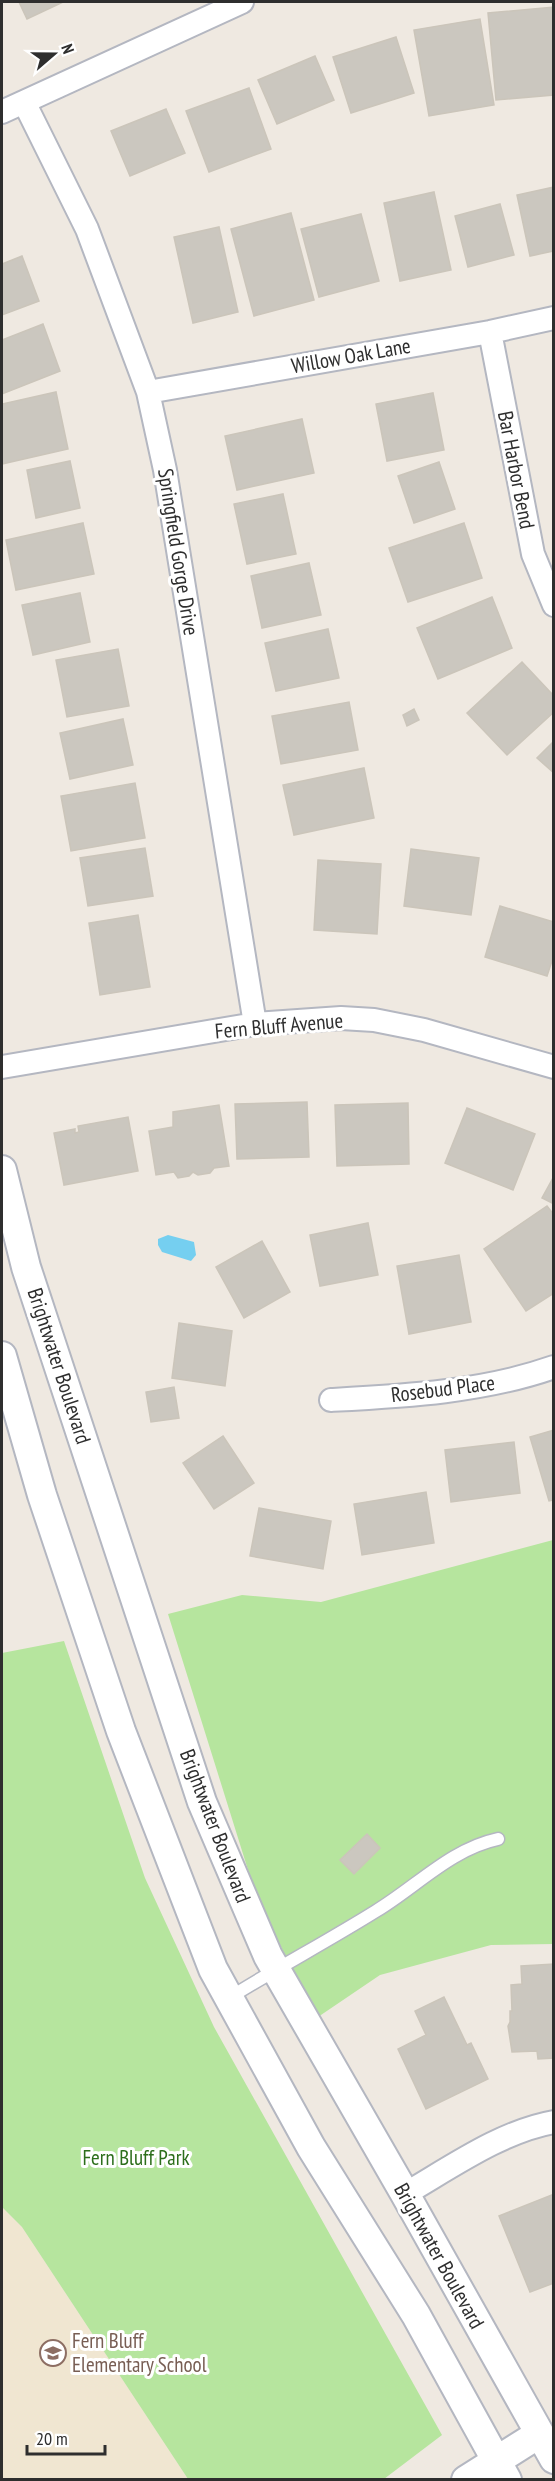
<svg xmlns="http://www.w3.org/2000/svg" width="555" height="2481" font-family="'PT Sans Narrow',sans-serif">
  <rect width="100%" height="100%" fill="#efe9e1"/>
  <!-- education -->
  <path fill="#f0e6d1" d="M 2,2207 L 22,2227 L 188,2479 L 2,2479 Z"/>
  <!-- green -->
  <path fill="#b6e59e" d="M 553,1540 L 553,1944 L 491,1945 L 380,1975 L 318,2017 L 259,1905 L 168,1614 L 242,1595 L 321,1602 Z
    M 64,1641 L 145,1878 L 214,2027 L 442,2435 L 384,2479 L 188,2479 L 22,2227 L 2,2207 L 2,1653 Z"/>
  <!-- water -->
  <path fill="#75cff0" d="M 168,1235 L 194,1242 L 196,1255 L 191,1261 L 162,1252 L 158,1245 L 158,1239 Z"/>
  <!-- building -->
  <path fill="#cbc7bf" stroke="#cbc5ba" stroke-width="1.5" d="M 19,2 L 63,2 L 27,19 Z
    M 554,7 L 554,95 L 496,100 L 488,13 Z
    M 480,19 L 494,105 L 429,116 L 414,30 Z
    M 396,37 L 414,93 L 351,113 L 333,57 Z
    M 315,56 L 334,100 L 277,124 L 258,80 Z
    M 249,88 L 271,149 L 209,172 L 186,111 Z
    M 166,109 L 185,153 L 130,176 L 111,131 Z
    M 554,187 L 554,251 L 530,256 L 517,195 Z
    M 434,192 L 451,270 L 400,281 L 384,203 Z
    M 500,204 L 514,255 L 468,267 L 455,216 Z
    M 291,213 L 314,300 L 254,316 L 231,229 Z
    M 361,214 L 379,281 L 319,297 L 301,229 Z
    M 219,227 L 238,312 L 193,323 L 174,237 Z
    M 22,256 L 39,301 L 2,315 L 2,264 Z
    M 43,324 L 60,371 L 2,394 L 2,340 Z
    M 56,392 L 68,449 L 2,464 L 2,404 Z
    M 433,393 L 444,450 L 387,461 L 376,404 Z
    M 302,419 L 314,473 L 237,490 L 225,436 Z
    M 70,461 L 80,508 L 36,518 L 27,470 Z
    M 439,462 L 455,509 L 414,523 L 398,476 Z
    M 283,494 L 296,554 L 247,564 L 234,504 Z
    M 83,523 L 94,574 L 16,590 L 6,540 Z
    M 464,523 L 482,578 L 408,602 L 389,548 Z
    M 309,563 L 321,615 L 262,628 L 251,576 Z
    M 80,593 L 90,642 L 33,655 L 22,605 Z
    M 492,597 L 512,648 L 438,679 L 417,628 Z
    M 328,629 L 339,678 L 276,691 L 265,643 Z
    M 118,649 L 129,706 L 67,717 L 56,660 Z
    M 522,662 L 554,696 L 554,712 L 507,755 L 467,713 Z
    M 349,702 L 358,750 L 281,764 L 272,716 Z
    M 414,709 L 419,720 L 407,726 L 403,715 Z
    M 123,719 L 133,765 L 70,779 L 60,733 Z
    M 554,741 L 554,773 L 537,758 Z
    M 364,768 L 374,818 L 294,835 L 283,785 Z
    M 135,783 L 145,838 L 71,851 L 61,796 Z
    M 145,848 L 153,896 L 88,906 L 80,858 Z
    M 411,849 L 479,858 L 471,915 L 404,906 Z
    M 318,860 L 381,864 L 377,934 L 314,930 Z
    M 500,906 L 554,922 L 554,955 L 547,976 L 485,957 Z
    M 138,915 L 150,987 L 100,995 L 89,923 Z
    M 307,1102 L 309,1157 L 237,1159 L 235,1104 Z
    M 408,1103 L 409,1164 L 337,1166 L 335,1105 Z
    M 219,1105 L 229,1166 L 214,1168 L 210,1173 L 198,1175 L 193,1172 L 189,1176 L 178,1178 L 174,1172 L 156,1175 L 149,1131 L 173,1127 L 173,1112 Z
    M 467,1108 L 535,1134 L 513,1190 L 445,1163 Z
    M 128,1117 L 138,1171 L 64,1185 L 54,1133 L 75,1129 L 75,1133 L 79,1132 L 78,1126 Z
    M 554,1176 L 554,1204 L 542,1198 Z
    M 547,1206 L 554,1215 L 554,1293 L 526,1311 L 484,1249 Z
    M 368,1223 L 378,1275 L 320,1286 L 310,1235 Z
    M 262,1241 L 290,1292 L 244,1318 L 216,1267 Z
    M 459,1255 L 471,1322 L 409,1334 L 397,1266 Z
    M 179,1323 L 232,1331 L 225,1386 L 172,1378 Z
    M 174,1387 L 179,1418 L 151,1422 L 146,1392 Z
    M 554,1430 L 554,1500 L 549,1501 L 530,1437 Z
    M 223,1436 L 254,1483 L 214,1509 L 183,1463 Z
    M 514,1442 L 520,1493 L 451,1502 L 445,1450 Z
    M 426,1492 L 434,1543 L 362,1555 L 354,1504 Z
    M 259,1508 L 331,1521 L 323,1569 L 250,1556 Z
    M 367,1834 L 380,1848 L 354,1874 L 340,1860 Z
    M 554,1964 L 554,2058 L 538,2059 L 537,2051 L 512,2052 L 508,2026 L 510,2022 L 510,2011 L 512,2011 L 511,1985 L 522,1984 L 521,1966 Z
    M 444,1997 L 467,2045 L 471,2043 L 488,2079 L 426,2109 L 398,2049 L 426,2035 L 415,2011 Z
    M 554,2194 L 554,2283 L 530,2292 L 499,2216 Z"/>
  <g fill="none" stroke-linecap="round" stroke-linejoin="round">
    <defs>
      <path id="service" d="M 229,1998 C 277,1968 328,1941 376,1911 C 416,1887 451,1849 498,1839"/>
      <path id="minor" d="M 24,102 L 87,229 L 148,392 L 165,470 L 255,1024
        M 2,112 L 242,2
        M 490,332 L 533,554 L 554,605
        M 148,392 L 490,332 L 554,318
        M 2,1067 L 255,1024 L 341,1018 L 374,1020 L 424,1030 L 554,1067
        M 331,1400 C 405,1396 483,1392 554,1367
        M 405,2194 C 450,2168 502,2131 554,2122"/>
      <path id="tertiary" d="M 2,1170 L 26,1267 L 202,1802 L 268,1956 L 405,2194 L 554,2459
        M 2,1356 L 42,1495 L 121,1731 L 213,1969 L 311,2147 L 416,2315 L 507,2480
        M 466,2480 L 539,2434"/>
    </defs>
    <!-- service casing -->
    <use href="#service" stroke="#b4b7c1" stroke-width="15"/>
    <!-- minor casing -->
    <use href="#minor" stroke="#b4b7c1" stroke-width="26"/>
    <!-- tertiary casing -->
    <use href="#tertiary" stroke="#b4b7c1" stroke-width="32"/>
    <!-- service -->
    <use href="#service" stroke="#fff" stroke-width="12"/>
    <!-- minor -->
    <use href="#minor" stroke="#fff" stroke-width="22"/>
    <!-- tertiary -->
    <use href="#tertiary" stroke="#fff" stroke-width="28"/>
  </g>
  <!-- icons -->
  <defs>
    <symbol id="school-ring" viewBox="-11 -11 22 22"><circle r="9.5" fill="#fff" stroke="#8d6e63" stroke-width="1.5"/><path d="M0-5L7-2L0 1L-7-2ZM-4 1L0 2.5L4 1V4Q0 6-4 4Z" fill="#8d6e63"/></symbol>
  </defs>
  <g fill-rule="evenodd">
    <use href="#school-ring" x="38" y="2338" width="30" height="30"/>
  </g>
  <g text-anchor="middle" stroke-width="6" stroke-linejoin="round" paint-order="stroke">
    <!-- street labels -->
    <g font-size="21" fill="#2e2e2e" stroke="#fff">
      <text transform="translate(351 356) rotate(-10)" y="7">Willow Oak Lane</text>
      <text transform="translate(516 470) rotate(79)" y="7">Bar Harbor Bend</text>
      <text transform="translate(178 552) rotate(81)" y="7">Springfield Gorge Drive</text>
      <text transform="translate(279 1026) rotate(-5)" y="7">Fern Bluff Avenue</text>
      <text transform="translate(59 1366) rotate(72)" y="7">Brightwater Boulevard</text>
      <text transform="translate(443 1389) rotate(-7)" y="7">Rosebud Place</text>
      <text transform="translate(215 1826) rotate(69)" y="7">Brightwater Boulevard</text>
      <text transform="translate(439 2256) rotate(61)" y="7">Brightwater Boulevard</text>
    </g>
    <!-- park labels -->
    <g font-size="21" fill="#2c6e1b" stroke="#fff">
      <text x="136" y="2165">Fern Bluff Park</text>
    </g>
    <!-- education labels -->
    <g font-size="21" fill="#785e54" stroke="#fff" text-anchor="start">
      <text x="72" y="2348">Fern Bluff<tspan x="72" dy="24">Elementary School</tspan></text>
    </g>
  </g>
  <!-- border -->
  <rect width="555" height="2481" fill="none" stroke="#2e2e2e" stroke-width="6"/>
  <!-- north arrow -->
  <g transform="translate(54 54) rotate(70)" stroke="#ffffff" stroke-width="4.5" paint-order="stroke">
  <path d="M0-4.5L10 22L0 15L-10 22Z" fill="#2e2e2e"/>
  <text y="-9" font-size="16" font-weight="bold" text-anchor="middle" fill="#2e2e2e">N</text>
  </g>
  <!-- scale -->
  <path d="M27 2445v9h78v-9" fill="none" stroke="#2e2e2e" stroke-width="3"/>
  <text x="36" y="2445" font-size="18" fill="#2e2e2e" stroke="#ffffff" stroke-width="4.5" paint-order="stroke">20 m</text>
</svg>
